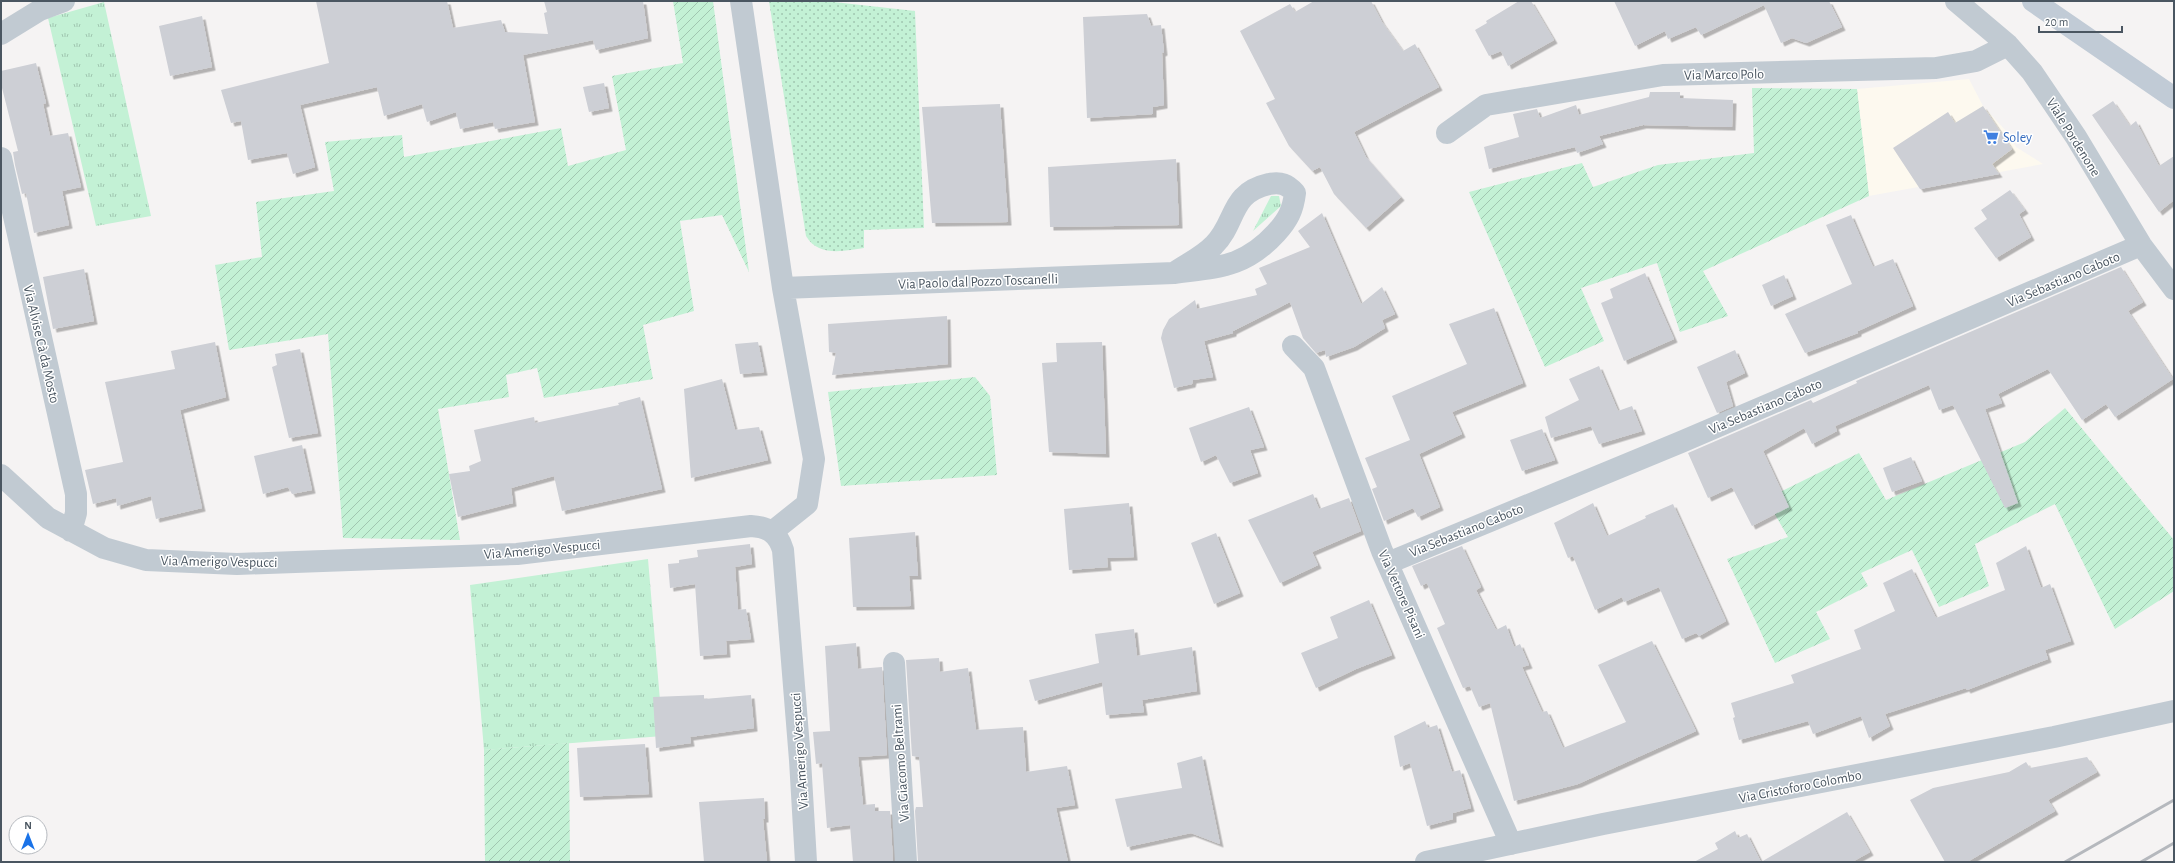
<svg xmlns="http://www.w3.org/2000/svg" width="2175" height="863" font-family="'Alegreya Sans',sans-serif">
  <defs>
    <pattern id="grass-tufts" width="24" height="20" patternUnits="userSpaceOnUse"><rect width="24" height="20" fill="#c3f1d5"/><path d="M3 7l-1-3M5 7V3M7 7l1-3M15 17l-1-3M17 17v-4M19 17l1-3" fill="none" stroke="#a0c6b0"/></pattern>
    <pattern id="park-dots" width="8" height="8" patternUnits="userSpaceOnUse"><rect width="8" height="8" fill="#c3f1d5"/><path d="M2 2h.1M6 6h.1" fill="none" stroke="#a0c6b0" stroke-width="1.8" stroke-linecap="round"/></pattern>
    <pattern id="garden-furrows" width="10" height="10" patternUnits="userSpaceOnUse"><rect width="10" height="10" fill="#c3f1d5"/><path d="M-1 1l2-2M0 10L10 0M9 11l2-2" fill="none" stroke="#a0c6b0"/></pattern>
    <filter id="shadow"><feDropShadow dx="3.5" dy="3.5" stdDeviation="0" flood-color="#0004"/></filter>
  </defs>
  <rect width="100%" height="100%" fill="#f5f3f3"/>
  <!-- commercial -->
  <path fill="#fdf9ef" d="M 1969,79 L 1983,106 L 2007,132 L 2016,147 L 2043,164 L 1869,196 L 1857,89 Z"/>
  <!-- grass -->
  <path fill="url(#grass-tufts)" d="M 104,2 L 151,216 L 96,226 L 48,18 Z
    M 1271,196 L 1279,196 L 1281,206 L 1253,231 Z
    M 648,559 L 663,736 L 484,750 L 470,585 Z"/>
  <!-- park -->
  <path fill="url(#park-dots)" d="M 769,1 L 825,1 L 915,11 L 924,228 L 864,230 L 864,248 C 844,251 818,257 806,236 Z"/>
  <!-- garden -->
  <path fill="url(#garden-furrows)" d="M 673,1 L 713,1 L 749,272 L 722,215 L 680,221 L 694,311 L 643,325 L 653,379 L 544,398 L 537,368 L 506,375 L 509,397 L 438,409 L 460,540 L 343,538 L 328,334 L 229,350 L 215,265 L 262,257 L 256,202 L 334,191 L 325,142 L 402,135 L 404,157 L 561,128 L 568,166 L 626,150 L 612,76 L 683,63 Z
    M 1752,88 L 1857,89 L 1869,196 L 1703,271 L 1728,316 L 1680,332 L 1657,263 L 1581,288 L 1604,341 L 1545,367 L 1469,192 L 1582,163 L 1593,187 L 1658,165 L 1754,153 Z
    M 975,377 L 990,396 L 997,475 L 841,486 L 828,392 Z
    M 2065,408 L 2174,540 L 2174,591 L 2115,629 L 2055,504 L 1975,544 L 1989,586 L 1939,607 L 1912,550 L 1861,573 L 1868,586 L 1816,612 L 1830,639 L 1775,663 L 1727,559 L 1788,537 L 1766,499 L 1859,453 L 1886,500 L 2025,442 Z
    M 569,743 L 570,862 L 485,862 L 484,750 Z"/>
  <!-- building -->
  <path fill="#cdcfd5" filter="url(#shadow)" d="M 316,1 L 447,1 L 453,28 L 501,20 L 505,32 L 548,34 L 544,13 L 547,12 L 544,1 L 643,1 L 648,38 L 596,50 L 593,40 L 523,55 L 535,122 L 495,129 L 493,122 L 460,129 L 456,112 L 427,122 L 422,104 L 384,116 L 377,87 L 300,105 L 315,167 L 293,174 L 287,153 L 248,160 L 241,121 L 231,123 L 221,90 L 329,63 Z
    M 1314,1 L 1371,1 L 1382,22 L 1403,51 L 1415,44 L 1439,87 L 1354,132 L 1366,157 L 1401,197 L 1366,228 L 1334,194 L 1320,167 L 1312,171 L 1289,146 L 1266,103 L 1275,99 L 1240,31 L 1290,4 L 1295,12 Z
    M 1519,1 L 1531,1 L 1554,40 L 1508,66 L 1501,51 L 1489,56 L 1475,30 L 1487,23 L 1486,21 Z
    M 1614,1 L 1829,1 L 1842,27 L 1806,43 L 1792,38 L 1781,43 L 1764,5 L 1701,35 L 1696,27 L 1668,39 L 1665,31 L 1635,46 Z
    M 1147,14 L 1151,26 L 1161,25 L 1164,52 L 1162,53 L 1164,105 L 1153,107 L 1153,114 L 1087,118 L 1083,17 Z
    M 202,16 L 212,67 L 170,76 L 159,26 Z
    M 36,63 L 46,103 L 43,104 L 50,136 L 68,133 L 81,187 L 62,191 L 69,225 L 34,233 L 26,193 L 22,194 L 15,165 L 13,152 L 18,151 L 1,84 L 1,71 Z
    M 604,83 L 609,108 L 589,112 L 583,87 Z
    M 1650,92 L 1680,92 L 1680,98 L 1733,100 L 1732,127 L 1643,125 L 1599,136 L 1603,144 L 1577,153 L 1575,147 L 1489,169 L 1484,147 L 1519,137 L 1513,114 L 1537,109 L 1540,118 L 1576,105 L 1579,115 L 1649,97 Z
    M 2113,101 L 2130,126 L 2136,121 L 2159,166 L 2174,156 L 2174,200 L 2159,212 L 2092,115 Z
    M 1000,104 L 1008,222 L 932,223 L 922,107 Z
    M 1983,106 L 2012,149 L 1992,164 L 1999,174 L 1920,189 L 1893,148 L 1948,112 L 1955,123 Z
    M 1176,159 L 1179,225 L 1050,227 L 1048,167 Z
    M 2010,190 L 2025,210 L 2019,214 L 2031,237 L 1996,258 L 1974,228 L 1987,219 L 1981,210 Z
    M 1322,213 L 1361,304 L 1382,287 L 1395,314 L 1382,320 L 1385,328 L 1354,347 L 1326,357 L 1325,350 L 1316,353 L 1303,338 L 1290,302 L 1233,331 L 1233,333 L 1204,341 L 1213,377 L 1193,380 L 1192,384 L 1174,388 L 1161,338 L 1163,330 L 1169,319 L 1195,300 L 1197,309 L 1257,295 L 1255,289 L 1267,284 L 1259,268 L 1310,247 L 1298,231 Z
    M 1851,215 L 1873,267 L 1893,259 L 1913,306 L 1858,331 L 1858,333 L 1805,353 L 1785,314 L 1852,284 L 1826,225 Z
    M 2121,267 L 2143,302 L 2128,311 L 2173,379 L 2115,417 L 2106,404 L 2082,420 L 2048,369 L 1998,394 L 2002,403 L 1985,409 L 2018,503 L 2005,508 L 1953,405 L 1939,410 L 1929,385 L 1835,426 L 1837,431 L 1812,444 L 1804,428 L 1763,451 L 1789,507 L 1752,526 L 1732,487 L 1708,498 L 1688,453 L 1811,400 L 1813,403 L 1857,383 L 1856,381 Z
    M 84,269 L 94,321 L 53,329 L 43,277 Z
    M 1645,273 L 1674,339 L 1624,361 L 1601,303 L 1613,298 L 1610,289 Z
    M 1784,275 L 1793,296 L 1771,306 L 1762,285 Z
    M 1494,308 L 1523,383 L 1452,412 L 1462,434 L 1419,454 L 1440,507 L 1418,517 L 1413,508 L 1384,521 L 1372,489 L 1377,487 L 1365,458 L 1410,440 L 1392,396 L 1467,364 L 1449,324 Z
    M 947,316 L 948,364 L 832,375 L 836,353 L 829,352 L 828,324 Z
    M 215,342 L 226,397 L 180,410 L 202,508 L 156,519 L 151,496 L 117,506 L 116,498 L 93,504 L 85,470 L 123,462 L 105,382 L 175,369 L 171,351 Z
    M 758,342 L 764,372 L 740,374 L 735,344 Z
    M 1102,342 L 1106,454 L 1049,452 L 1042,363 L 1057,362 L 1056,343 Z
    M 300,349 L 318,433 L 289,438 L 272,367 L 277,365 L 275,354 Z
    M 1735,350 L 1745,373 L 1726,382 L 1733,406 L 1717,413 L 1697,367 Z
    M 1599,366 L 1618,411 L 1632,406 L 1642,431 L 1599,444 L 1591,426 L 1551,438 L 1545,417 L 1579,400 L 1569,379 Z
    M 722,379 L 735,430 L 759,427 L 768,460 L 691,478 L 684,389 Z
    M 640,397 L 662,489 L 562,511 L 554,476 L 511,488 L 513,503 L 458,517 L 449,474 L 470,471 L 469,466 L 481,461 L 474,430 L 534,417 L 535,423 L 619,405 L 618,403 Z
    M 1249,407 L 1264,447 L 1250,450 L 1258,473 L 1230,483 L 1216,455 L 1201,462 L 1189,428 Z
    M 1542,429 L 1555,460 L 1522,471 L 1510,440 Z
    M 302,445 L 312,490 L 292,494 L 288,487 L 263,494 L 254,456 Z
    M 1911,457 L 1922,481 L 1892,492 L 1883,468 Z
    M 1313,494 L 1319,509 L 1349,498 L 1361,531 L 1312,552 L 1318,565 L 1280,583 L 1248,520 Z
    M 1129,503 L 1134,557 L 1107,558 L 1108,567 L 1069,570 L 1064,509 Z
    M 1593,503 L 1607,536 L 1646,518 L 1645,516 L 1673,504 L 1726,621 L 1699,636 L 1696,633 L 1682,639 L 1659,587 L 1624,602 L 1622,597 L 1595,610 L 1573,556 L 1568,558 L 1554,523 Z
    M 915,532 L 918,576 L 909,576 L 911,606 L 853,607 L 849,538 Z
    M 1216,533 L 1240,593 L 1214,604 L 1191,543 Z
    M 750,544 L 752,564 L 735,567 L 738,610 L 746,609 L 751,639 L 726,641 L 727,654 L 700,656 L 695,584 L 670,588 L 668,564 L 679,563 L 679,560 L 698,557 L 697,550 Z
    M 1462,546 L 1481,587 L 1476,590 L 1496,630 L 1506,625 L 1514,647 L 1520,644 L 1529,665 L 1522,667 L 1542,712 L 1547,711 L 1563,748 L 1626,722 L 1598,665 L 1652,641 L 1696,731 L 1578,784 L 1514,801 L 1490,703 L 1479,707 L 1470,686 L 1463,688 L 1437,628 L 1445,624 L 1427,583 L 1421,586 L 1412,566 Z
    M 2026,546 L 2041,588 L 2050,584 L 2071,641 L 2045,650 L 2048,659 L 1967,690 L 1966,688 L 1885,714 L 1890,726 L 1869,738 L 1861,716 L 1813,734 L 1808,721 L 1739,740 L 1733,718 L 1735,717 L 1731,703 L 1794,683 L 1791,675 L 1861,649 L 1854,630 L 1895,611 L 1883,583 L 1912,569 L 1936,618 L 2005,590 L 1996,563 Z
    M 1369,600 L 1392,655 L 1356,669 L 1316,688 L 1301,653 L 1338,638 L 1330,617 Z
    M 1134,629 L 1137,656 L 1192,647 L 1197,691 L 1142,700 L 1144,712 L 1106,715 L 1102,682 L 1035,701 L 1029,680 L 1099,663 L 1095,634 Z
    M 856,643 L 858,669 L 882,667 L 887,755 L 858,757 L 863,805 L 875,804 L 875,811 L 890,811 L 893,862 L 853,862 L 850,825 L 827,828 L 822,763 L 816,764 L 813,732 L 830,731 L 825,646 Z
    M 939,658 L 940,672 L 968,668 L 976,730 L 1023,727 L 1026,772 L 1067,766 L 1075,805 L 1056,808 L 1068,862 L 918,862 L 915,811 L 916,807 L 923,807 L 919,757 L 912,756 L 906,660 Z
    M 704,695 L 704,699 L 751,695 L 754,728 L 690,737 L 691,743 L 656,748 L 653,697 Z
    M 1425,721 L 1428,728 L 1437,725 L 1452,772 L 1460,770 L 1471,808 L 1453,813 L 1453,819 L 1427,826 L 1410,763 L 1400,767 L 1394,736 Z
    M 645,744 L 649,794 L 580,797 L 577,748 Z
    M 1202,756 L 1220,844 L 1191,833 L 1127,847 L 1115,799 L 1182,788 L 1177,763 Z
    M 2087,757 L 2097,772 L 2048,800 L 2055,811 L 1967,862 L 1945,862 L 1910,800 L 1933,788 L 2009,772 L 2026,762 L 2030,768 Z
    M 764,798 L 765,819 L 763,819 L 767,862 L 704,862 L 699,802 Z
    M 1847,812 L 1870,852 L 1852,862 L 1761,862 Z
    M 1735,831 L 1738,838 L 1747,834 L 1761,862 L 1694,862 L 1718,849 L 1715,843 Z"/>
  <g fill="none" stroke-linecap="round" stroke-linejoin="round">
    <!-- minor -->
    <path stroke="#c1cad2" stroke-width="22" d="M 741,1 L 783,288 L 814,459 L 807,504 L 772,532
      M 1956,1 L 2008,45 L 2032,72 L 2076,137 L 2141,245 L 2174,289
      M 1,34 L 40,10 L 64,1
      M 1447,133 L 1486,105 L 1663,75 L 1936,68 L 1976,61 L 2008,45
      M 1,158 L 76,494 L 76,513 L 71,531
      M 783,288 L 1174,273 C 1218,267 1244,268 1276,233 C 1288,220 1293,210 1295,193 C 1287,184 1281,182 1269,184 C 1229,193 1237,222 1214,245 C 1204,256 1187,264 1174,273
      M 1293,346 L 1314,368 L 1382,551 L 1511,844
      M 1,475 L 48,518 L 104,548 L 146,560 L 237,564 L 517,554 L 751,526 C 768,527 778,533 783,550 L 800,760 L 806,862
      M 1388,563 L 1681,442 L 2141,245
      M 894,663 L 906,862
      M 1426,862 L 1603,824 L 2054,737 L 2174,711"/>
    <!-- secondary -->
    <path stroke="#c1cbd6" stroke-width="22" d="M 2033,1 L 2174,98"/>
    <!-- rail -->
    <path stroke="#b5b8bd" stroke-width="3" d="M 2065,862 L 2174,800
      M 2141,862 L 2174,843"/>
  </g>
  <!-- icons -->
  <defs>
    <symbol id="supermarket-bare" viewBox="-9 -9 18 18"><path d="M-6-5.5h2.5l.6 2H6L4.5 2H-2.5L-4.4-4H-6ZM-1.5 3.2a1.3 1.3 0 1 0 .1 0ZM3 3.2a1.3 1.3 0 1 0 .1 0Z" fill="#3f7fe0" stroke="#fff" stroke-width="2.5" paint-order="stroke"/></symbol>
  </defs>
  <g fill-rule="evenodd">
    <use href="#supermarket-bare" x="1980" y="126" width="22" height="22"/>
  </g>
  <g text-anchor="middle" stroke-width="3" stroke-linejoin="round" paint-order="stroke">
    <!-- street labels -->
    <g font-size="14" fill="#4a5661" stroke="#fff">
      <text transform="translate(1724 74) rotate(-1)" y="5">Via Marco Polo</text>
      <text transform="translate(2074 137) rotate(58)" y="5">Viale Pordenone</text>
      <text transform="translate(2063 279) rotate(-23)" y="5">Via Sebastiano Caboto</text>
      <text transform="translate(978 281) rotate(-2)" y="5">Via Paolo dal Pozzo Toscanelli</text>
      <text transform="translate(42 344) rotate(77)" y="5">Via Alvise Cà da Mosto</text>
      <text transform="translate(1765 406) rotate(-23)" y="5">Via Sebastiano Caboto</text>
      <text transform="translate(1466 530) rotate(-22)" y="5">Via Sebastiano Caboto</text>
      <text transform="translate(542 549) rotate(-5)" y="5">Via Amerigo Vespucci</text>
      <text transform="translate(219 561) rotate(1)" y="5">Via Amerigo Vespucci</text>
      <text transform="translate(1402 594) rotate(66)" y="5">Via Vettore Pisani</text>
      <text transform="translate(799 751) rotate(-94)" y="5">Via Amerigo Vespucci</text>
      <text transform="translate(900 763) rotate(-94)" y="5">Via Giacomo Beltrami</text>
      <text transform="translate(1800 786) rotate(-11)" y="5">Via Cristoforo Colombo</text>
    </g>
    <!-- shop labels -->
    <g font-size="14" fill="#366cbe" stroke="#fff" text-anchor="start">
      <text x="2003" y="142">Soley</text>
    </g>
  </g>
  <!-- border -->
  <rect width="2175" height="863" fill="none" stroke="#4a5661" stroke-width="4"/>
  <!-- north arrow -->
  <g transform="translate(28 835)"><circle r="19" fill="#ffffff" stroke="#b7bbc0"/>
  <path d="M0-3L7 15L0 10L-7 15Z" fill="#1a73e8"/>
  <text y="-6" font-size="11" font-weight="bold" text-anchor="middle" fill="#4a5661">N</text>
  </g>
  <!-- scale -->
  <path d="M2039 26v6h83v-6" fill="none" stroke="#4a5661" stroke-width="2"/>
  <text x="2045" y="26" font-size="12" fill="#4a5661" stroke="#ffffff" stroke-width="3" paint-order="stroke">20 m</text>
</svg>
